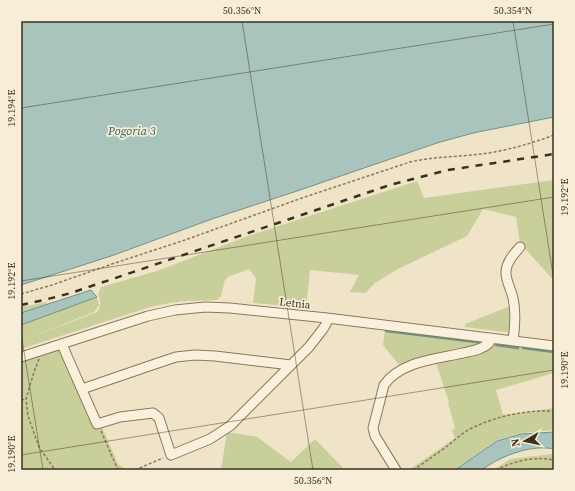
<svg xmlns="http://www.w3.org/2000/svg" width="575" height="491" font-family="'Source Serif 4',serif">
  <rect width="100%" height="100%" fill="#f0e4c8"/>
  <!-- green -->
  <path fill="#c9cf9b" d="M 554,180 L 554,281 L 520,243 L 516,217 L 483,209 L 467,236 L 398,269 L 375,283 L 369,289 L 366,293 L 350,292 L 359,275 L 310,270 L 306,308 L 253,303 L 256,278 L 249,269 L 228,277 L 225,280 L 221,296 L 217,300 L 185,301 L 170,303 L 150,307 L 21,349 L 21,307 L 47,302 L 47,304 L 91,290 L 97,297 L 99,305 L 94,312 L 24,340 L 97,312 C 101,306 101,301 98,294 L 101,287 L 157,271 L 248,236 L 417,181 L 424,198 Z
    M 510,300 L 512,333 L 465,327 L 465,324 L 510,306 Z
    M 385,329 L 554,350 L 554,373 L 496,390 L 503,415 L 554,408 L 554,430 L 521,433 L 497,440 L 454,470 L 409,470 L 455,438 L 452,430 L 455,428 L 448,403 L 449,402 L 436,363 L 404,371 L 383,345 Z
    M 67,346 L 118,464 L 125,469 L 134,470 L 21,470 L 21,361 Z
    M 227,432 L 257,437 L 291,462 L 315,439 L 344,469 L 343,470 L 221,470 Z
    M 551,454 L 554,456 L 554,470 L 493,470 L 510,459 Z"/>
  <!-- water -->
  <path fill="#a9c4bc" stroke="#6f938a" d="M 21,21 L 554,21 L 554,117 L 473,133 L 437,143 L 300,190 L 212,219 L 114,255 L 21,285 Z
    M 91,290 L 97,297 L 21,325 L 21,313 Z
    M 554,432 L 554,449 C 536,445 513,452 496,461 C 492,463 483,469 480,470 C 473,471 462,470 455,470 L 497,441 L 521,434 Z"/>
  <g fill="none" stroke-linecap="round" stroke-linejoin="round">
    <!-- stream -->
    <path stroke="#6f938a" stroke-width="2.5" d="M 386,331 L 484,343
      M 496,345 L 518,348
      M 523,348 L 554,352"/>
    <defs>
      <path id="minor" d="M 513,341 C 515,327 516,312 513,298 C 511,289 505,279 506,271 C 507,261 514,254 520,247
        M 62,344 L 67,356 L 97,424 L 120,417 L 153,413 L 159,418 L 171,455 L 210,439 L 230,426 L 309,347 L 323,329 L 326,324 L 327,318
        M 21,357 L 148,316 L 175,310 L 205,307 L 230,308 L 327,318 L 554,346
        M 82,389 L 155,364 L 176,357 L 185,356 L 195,355 L 215,356 L 291,365
        M 396,470 L 375,436 L 373,428 L 384,385 C 401,361 437,359 463,353 C 472,351 482,350 489,343 L 491,338"/>
    </defs>
    <!-- minor casing -->
    <use href="#minor" stroke="#8d765c" stroke-width="11"/>
    <!-- path -->
    <path stroke="#8d765c" stroke-width="1.5" stroke-dasharray="3 2" stroke-linecap="butt" d="M 21,294 L 52,285 L 112,264 L 185,240 L 302,198 L 410,162 C 436,156 463,157 489,153 C 512,149 533,143 554,135
      M 39,359 L 34,372 L 26,399 L 28,416 L 39,447 L 55,470
      M 21,400 L 26,399
      M 101,431 L 118,470
      M 135,470 L 163,458
      M 413,470 C 424,463 435,455 446,447 C 454,441 462,433 470,429 C 496,416 525,410 554,411
      M 496,470 C 514,461 534,456 554,460
      M 525,470 L 531,469 L 551,470"/>
    <!-- minor -->
    <use href="#minor" stroke="#faf1dc" stroke-width="9"/>
    <!-- rail -->
    <path stroke="#3d2e20" stroke-width="2.5" stroke-dasharray="7 7" stroke-linecap="butt" d="M 21,305 L 44,300 L 71,293 L 390,185 L 448,170 L 554,154"/>
  </g>
  <!-- ticks -->
  <path fill="none" stroke="#3d2e20" stroke-width="1" stroke-opacity="0.45" d="M 242,21 L 313,470M 513,21 L 554,281M 21,108 L 554,24M 21,281 L 554,197M 21,333 L 43,470M 21,455 L 554,370"/>
  <g text-anchor="middle" stroke-width="3.5" stroke-linejoin="round" paint-order="stroke">
    <!-- street labels -->
    <g font-size="11" fill="#3d2e20" stroke="#f7eed8">
      <text transform="translate(295 303) rotate(6)" y="4">Letnia</text>
    </g>
    <!-- water labels -->
    <g font-size="12" font-style="italic" fill="#2f5d5a" stroke="#f7eed8">
      <text x="132" y="135">Pogoria 3</text>
    </g>
  </g>
  <!-- border -->
  <rect width="575" height="491" fill="none" stroke="#f7eed8" stroke-width="44"/>
  <!-- north arrow -->
  <g transform="translate(525 441) rotate(261)" stroke="#f7eed8" stroke-width="3" paint-order="stroke">
  <path d="M0-3L7 15L0 10L-7 15Z" fill="#3d2e20"/>
  <text y="-6" font-size="11" font-weight="bold" text-anchor="middle" fill="#3d2e20">N</text>
  </g>
  <rect x="22" y="22" width="531" height="447" fill="none" stroke="#3d2e20" stroke-width="1.5"/>
  <g font-size="10" text-anchor="middle" fill="#3d2e20">
    <text x="242" y="14">50.356°N</text>
    <text x="513" y="14">50.354°N</text>
    <text transform="translate(11 108) rotate(-90)" y="4">19.194°E</text>
    <text transform="translate(564 197) rotate(-90)" y="4">19.192°E</text>
    <text transform="translate(11 281) rotate(-90)" y="4">19.192°E</text>
    <text transform="translate(564 370) rotate(-90)" y="4">19.190°E</text>
    <text transform="translate(11 454) rotate(-90)" y="4">19.190°E</text>
    <text x="313" y="484">50.356°N</text>
  </g>
</svg>
